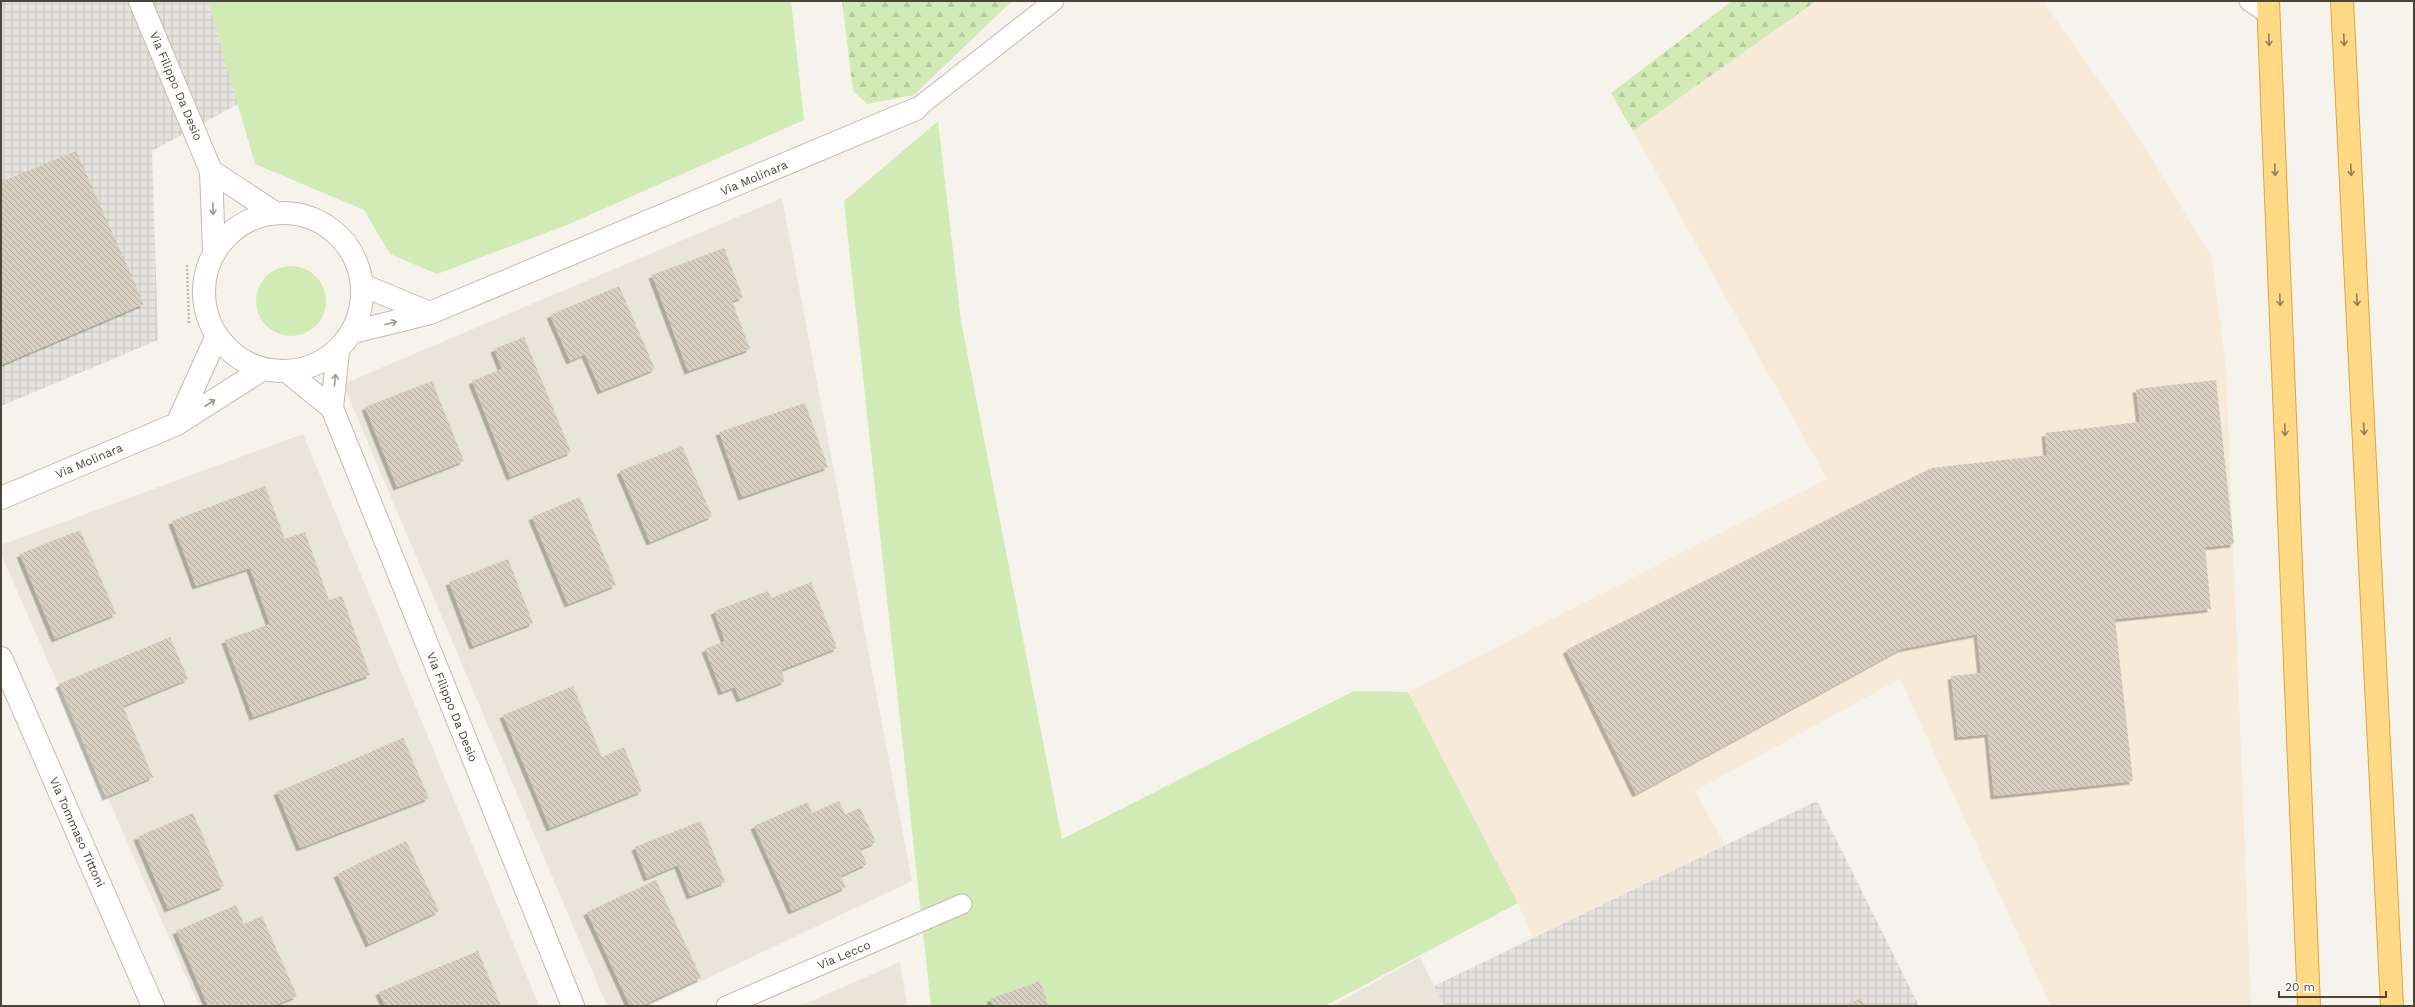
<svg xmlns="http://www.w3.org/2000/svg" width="2415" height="1007" font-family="'Work Sans',sans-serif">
  <defs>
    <pattern id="industrial-grid" width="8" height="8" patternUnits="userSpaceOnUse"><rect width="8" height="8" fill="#e6e2dd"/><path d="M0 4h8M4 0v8" fill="none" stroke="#c7c3be"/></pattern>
    <pattern id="forest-firs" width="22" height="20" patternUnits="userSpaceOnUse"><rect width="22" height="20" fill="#d2eab5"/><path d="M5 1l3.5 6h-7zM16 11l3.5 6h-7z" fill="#b6ca9c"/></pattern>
    <pattern id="building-back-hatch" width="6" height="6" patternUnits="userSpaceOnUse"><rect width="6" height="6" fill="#d8cfc1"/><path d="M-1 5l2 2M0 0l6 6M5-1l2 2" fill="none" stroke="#b1aa9e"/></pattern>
    <filter id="shadow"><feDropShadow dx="-3.5" dy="3.5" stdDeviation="0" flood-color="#0004"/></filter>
  </defs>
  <rect width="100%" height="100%" fill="#f6f3ec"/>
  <!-- residential -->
  <path fill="#eae5da" d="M 782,198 L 912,881 L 649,1006 L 607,1006 L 343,384 Z
    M 303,434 L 539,1006 L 199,1006 L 1,554 L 1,545 Z
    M 1420,957 L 1444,1006 L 1332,1006 Z
    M 900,962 L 907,1006 L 800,1006 Z"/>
  <!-- commercial -->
  <path fill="#f7ead8" d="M 1816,1 L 2043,1 L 2140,139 L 2212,258 L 2226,367 L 2251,1006 L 2051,1006 L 1900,679 L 1695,791 L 1725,845 L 1533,938 L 1518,903 L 1408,692 L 1827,479 L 1633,131 Z"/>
  <!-- industrial -->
  <path fill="url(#industrial-grid)" d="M 1,1 L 208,1 L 238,104 L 152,151 L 158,340 L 1,406 Z
    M 1817,801 L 1919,1006 L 1444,1006 L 1434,986 Z"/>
  <!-- grass -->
  <path fill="#d2eab5" d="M 208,1 L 791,1 L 804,120 L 567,225 L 437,274 L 390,254 L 364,210 L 255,164 Z
    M 938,121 L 961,321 L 1062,839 L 1354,691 L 1408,692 L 1518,903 L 1325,1006 L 931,1006 L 844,201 Z
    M256 301a35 35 0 1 1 70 0a35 35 0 1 1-70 0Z"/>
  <!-- forest -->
  <path fill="url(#forest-firs)" d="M 842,1 L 1012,1 L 914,95 L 867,104 L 853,91 Z
    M 1732,1 L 1816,1 L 1633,131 L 1611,93 Z"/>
  <!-- building -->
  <path fill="url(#building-back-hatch)" filter="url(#shadow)" d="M 76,151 L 144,304 L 1,365 L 1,182 Z
    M 724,248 L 743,297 L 732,301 L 750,349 L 688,371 L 652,275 Z
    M 619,286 L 655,369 L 601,391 L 585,354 L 570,361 L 550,315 Z
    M 524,337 L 571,452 L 510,477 L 472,381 L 502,369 L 494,349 Z
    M 2216,380 L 2234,544 L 2205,547 L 2211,609 L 2115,619 L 2133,781 L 1994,796 L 1988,734 L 1958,737 L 1951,676 L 1981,673 L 1977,634 L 1901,649 L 1636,794 L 1566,650 L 1931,468 L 2047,455 L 2045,433 L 2140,422 L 2136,389 Z
    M 432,381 L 464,461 L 397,487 L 365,407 Z
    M 805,403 L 828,467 L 742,497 L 719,432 Z
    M 682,446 L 712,516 L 650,542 L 620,471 Z
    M 265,486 L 285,539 L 305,532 L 329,600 L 342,596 L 370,675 L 253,717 L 225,640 L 270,624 L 250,568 L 196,586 L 172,521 Z
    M 580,497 L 616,585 L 568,604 L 532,517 Z
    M 80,530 L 116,614 L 55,639 L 20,554 Z
    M 508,559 L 533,623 L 473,646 L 449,582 Z
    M 811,582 L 837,648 L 781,670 L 785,681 L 740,699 L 735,687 L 722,692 L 705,649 L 725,641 L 714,611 L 768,591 L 771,598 Z
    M 170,637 L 188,679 L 123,706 L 153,777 L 106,797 L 59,684 Z
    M 573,686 L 602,757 L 624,747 L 642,791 L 550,828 L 503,715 Z
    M 403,738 L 429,798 L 300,848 L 277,792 Z
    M 839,801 L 845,814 L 860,808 L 876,842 L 860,849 L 867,864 L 840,876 L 846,887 L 792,911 L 754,826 L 808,802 L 812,813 Z
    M 193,813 L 224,886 L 168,909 L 137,837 Z
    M 701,821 L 725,882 L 690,896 L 678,865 L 647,878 L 635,847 Z
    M 406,841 L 439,911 L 369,944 L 337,874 Z
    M 656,880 L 701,978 L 641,1006 L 630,1006 L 587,912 Z
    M 236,905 L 244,924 L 262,916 L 297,996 L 273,1006 L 208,1006 L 176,931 Z
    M 478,951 L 501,1006 L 385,1006 L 379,992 Z
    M 1040,981 L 1049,1006 L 993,1006 L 990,999 Z
    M 1861,998 L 1865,1006 L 1844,1006 Z"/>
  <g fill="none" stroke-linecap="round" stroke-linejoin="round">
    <defs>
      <path id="service" d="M 2249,1 L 2268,14
        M 916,109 L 1054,1
        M 726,1006 L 962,904"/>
      <path id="minor" d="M 140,1 L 211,171 L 214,251
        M 211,171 L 275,213
        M204 292a79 79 0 1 1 158 0a79 79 0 1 1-158 0Z
        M 362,285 L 430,313
        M 353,332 L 430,313 L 916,109
        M 338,351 L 332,408 L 573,1006
        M 289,373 L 332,408
        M 177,424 L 216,338
        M 1,498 L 177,424 L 260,371
        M 1,658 L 153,1006"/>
      <path id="trunk" d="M 2268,1 L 2309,1006
        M 2342,1 L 2392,1006"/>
    </defs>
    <!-- service casing -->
    <use href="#service" stroke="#c2bbae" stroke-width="21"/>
    <!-- minor casing -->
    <use href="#minor" stroke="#c2bbae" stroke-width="24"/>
    <!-- trunk casing -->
    <use href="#trunk" stroke="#e0a43c" stroke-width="24"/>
    <!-- path -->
    <path stroke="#c4b79f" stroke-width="2.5" stroke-dasharray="2 2" stroke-linecap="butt" d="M 187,265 L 189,324"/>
    <!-- service -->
    <use href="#service" stroke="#fff" stroke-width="19"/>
    <!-- minor -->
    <use href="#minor" stroke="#fff" stroke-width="22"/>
    <!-- trunk -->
    <use href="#trunk" stroke="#ffd985" stroke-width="22"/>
  </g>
  <!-- one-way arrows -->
  <defs><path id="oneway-shaft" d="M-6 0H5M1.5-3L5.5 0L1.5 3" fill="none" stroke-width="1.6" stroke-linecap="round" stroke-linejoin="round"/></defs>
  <g stroke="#938057">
    <use href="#oneway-shaft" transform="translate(2269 40) rotate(88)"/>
    <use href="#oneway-shaft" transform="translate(2344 40) rotate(87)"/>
    <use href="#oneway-shaft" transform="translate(2275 170) rotate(88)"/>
    <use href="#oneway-shaft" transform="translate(2351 170) rotate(87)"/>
    <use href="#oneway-shaft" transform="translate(2280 300) rotate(88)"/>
    <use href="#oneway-shaft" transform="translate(2357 300) rotate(87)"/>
    <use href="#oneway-shaft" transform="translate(2364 429) rotate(87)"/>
    <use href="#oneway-shaft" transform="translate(2285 430) rotate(88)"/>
  </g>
  <g stroke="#9c9892">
    <use href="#oneway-shaft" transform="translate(213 209) rotate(88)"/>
    <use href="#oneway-shaft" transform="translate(391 323) rotate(-14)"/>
    <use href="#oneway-shaft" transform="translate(335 380) rotate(-84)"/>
    <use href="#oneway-shaft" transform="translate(210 403) rotate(-33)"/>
  </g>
  <g text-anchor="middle" stroke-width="3" stroke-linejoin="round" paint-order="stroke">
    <!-- street labels -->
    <g font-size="12" fill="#4b4439" stroke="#fff">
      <text transform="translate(176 86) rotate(67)" y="4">Via Filippo Da Desio</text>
      <text transform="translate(754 178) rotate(-23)" y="4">Via Molinara</text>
      <text transform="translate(89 461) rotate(-23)" y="4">Via Molinara</text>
      <text transform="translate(452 707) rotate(68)" y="4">Via Filippo Da Desio</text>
      <text transform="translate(77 832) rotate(66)" y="4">Via Tommaso Tittoni</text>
      <text transform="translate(844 955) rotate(-23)" y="4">Via Lecco</text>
    </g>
  </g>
  <!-- border -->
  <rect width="2415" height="1007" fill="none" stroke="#4b4439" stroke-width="4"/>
  <!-- scale -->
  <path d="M2279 991v6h107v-6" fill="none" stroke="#4b4439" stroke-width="2"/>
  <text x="2285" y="991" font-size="12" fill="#4b4439" stroke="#ffffff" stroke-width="3" paint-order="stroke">20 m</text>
</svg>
